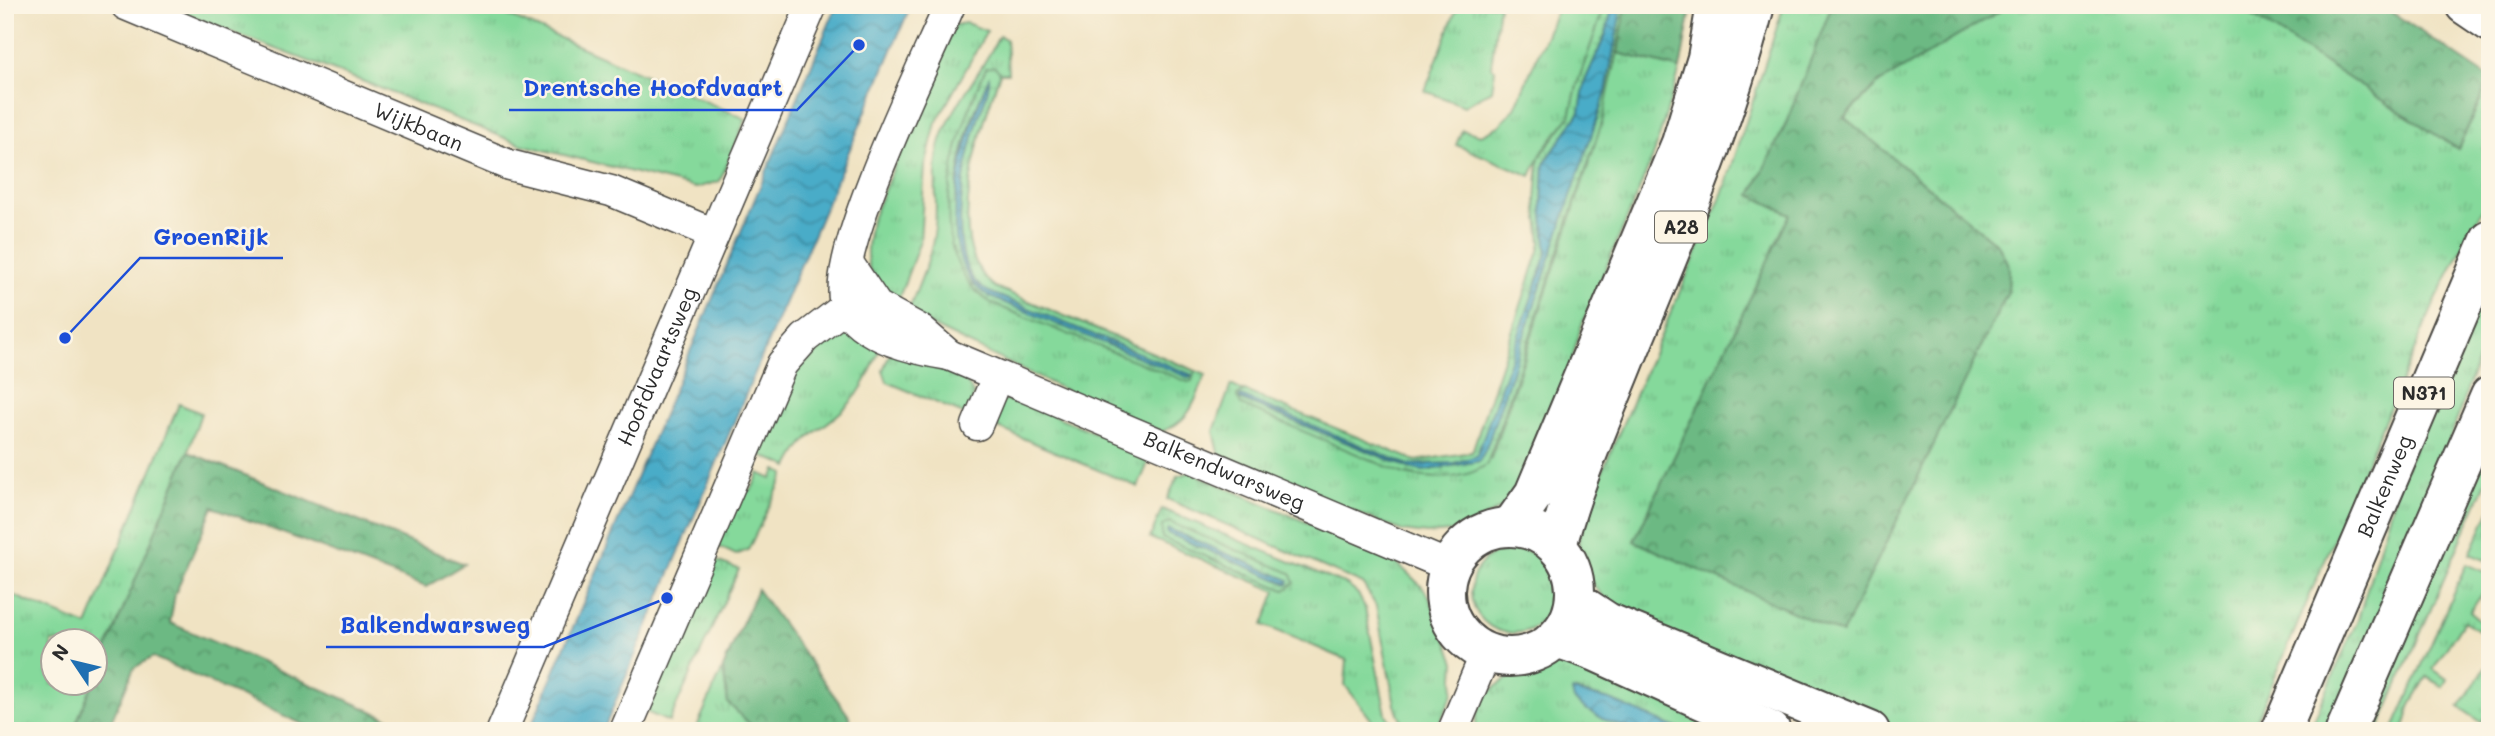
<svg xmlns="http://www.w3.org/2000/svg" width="2495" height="736" font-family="Mali,sans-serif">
  <defs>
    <pattern id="grass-tufts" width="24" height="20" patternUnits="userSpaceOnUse" patternTransform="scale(1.75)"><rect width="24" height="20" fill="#85d99b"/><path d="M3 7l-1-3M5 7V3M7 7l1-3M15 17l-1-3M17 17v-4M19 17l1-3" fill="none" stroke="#73ba86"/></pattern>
    <pattern id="forest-crowns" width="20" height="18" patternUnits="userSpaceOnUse" patternTransform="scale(1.75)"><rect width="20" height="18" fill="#6cb983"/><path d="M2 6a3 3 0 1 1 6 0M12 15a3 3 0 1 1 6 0" fill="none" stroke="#59976b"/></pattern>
    <pattern id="wetland-marsh" width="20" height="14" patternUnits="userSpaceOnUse" patternTransform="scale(1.75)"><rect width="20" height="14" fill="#85d99b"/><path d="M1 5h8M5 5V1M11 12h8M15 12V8" fill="none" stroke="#73ba86"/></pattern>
    <pattern id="water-waves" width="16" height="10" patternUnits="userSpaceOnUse" patternTransform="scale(1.75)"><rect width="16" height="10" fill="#49acc8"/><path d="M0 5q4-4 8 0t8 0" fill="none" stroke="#3d8ca3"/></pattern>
  </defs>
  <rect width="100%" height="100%" fill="#fcf5e5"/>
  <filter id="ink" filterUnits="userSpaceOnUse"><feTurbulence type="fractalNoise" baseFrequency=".0143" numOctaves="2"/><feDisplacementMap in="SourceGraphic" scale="14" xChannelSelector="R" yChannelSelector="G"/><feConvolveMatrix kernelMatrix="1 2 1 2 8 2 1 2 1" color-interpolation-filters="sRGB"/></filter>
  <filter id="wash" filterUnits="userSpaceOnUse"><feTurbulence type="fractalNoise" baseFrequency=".00686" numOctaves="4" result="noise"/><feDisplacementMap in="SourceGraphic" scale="28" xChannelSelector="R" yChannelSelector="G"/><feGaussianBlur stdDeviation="1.57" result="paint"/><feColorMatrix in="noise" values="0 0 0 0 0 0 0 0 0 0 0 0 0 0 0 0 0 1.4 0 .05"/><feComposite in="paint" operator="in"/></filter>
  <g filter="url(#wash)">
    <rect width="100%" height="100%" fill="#f0e3c3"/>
    <!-- grass -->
    <path fill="url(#grass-tufts)" stroke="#588263" stroke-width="2" fill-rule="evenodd" d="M 159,5 L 484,5 L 746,119 L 720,181 L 696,188 L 520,144 L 367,83 Z
      M 1458,5 L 1499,5 L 1491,67 L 1495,70 L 1492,90 L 1464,106 L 1425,91 Z
      M 1559,5 L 1605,5 L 1578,82 L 1570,116 L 1543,150 L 1531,176 L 1456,145 L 1462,130 L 1481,135 L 1499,126 L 1515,108 Z
      M 1784,5 L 1832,5 L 1785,126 L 1751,195 L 1791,214 L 1634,541 L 1842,633 L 2008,291 L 2009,267 L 1999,246 L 1844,118 L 1879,83 L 2010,5 L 2236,5 L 2458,149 L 2490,79 L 2490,196 L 2437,297 L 2252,731 L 1899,731 L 1633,620 C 1605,601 1575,576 1579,537 C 1580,523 1588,508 1592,495 L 1725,187 Z
      M 966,23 L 987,31 L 936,123 L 925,166 L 920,241 L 896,306 C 867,270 862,269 871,221 L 954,25 Z
      M 999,36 L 1006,39 L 1008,73 L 1000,73 C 982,127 939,246 995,287 L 1206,375 C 1194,402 1191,421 1161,432 L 1098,406 L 907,314 C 918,286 932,258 935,227 C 938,198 932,168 941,140 C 954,103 982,72 999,36 ZM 989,78 C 990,90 980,110 976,124 C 965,163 941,270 989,292 L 1192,375 L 1190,378 L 988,296 C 928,259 965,129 989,78 Z
      M 1618,53 L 1680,69 L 1653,157 L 1581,327 L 1560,403 L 1507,505 L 1460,531 L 1427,534 L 1402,531 L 1220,457 L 1214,431 L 1231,385 L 1404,474 L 1491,458 L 1593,151 Z
      M 2490,276 L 2490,333 L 2473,372 L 2434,487 L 2329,731 L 2309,731 L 2358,619 L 2398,485 Z
      M 838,334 L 853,336 L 880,348 C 872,368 864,389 848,405 C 822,432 808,428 789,467 L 756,453 C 773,414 793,346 838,334 Z
      M 891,351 L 965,379 L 974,395 L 968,416 L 887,382 L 883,370 Z
      M 1007,399 L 1020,401 L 1141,452 L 1148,463 L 1138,487 L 989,424 L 1002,401 Z
      M 179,404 L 201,413 L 188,452 L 95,679 L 94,642 L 52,642 L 52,684 L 93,684 L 73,731 L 5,731 L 5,592 L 87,626 Z
      M 2490,435 L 2490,473 L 2378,731 L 2360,731 Z
      M 776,470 L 785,474 L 748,550 L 736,555 L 717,546 L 741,488 L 751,491 L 759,473 L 772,479 Z
      M 1190,472 L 1394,560 L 1421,586 L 1429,596 L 1455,662 L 1453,693 L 1436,731 L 1411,731 L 1401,720 L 1395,705 L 1376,606 L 1363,584 L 1167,499 L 1178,476 Z
      M 1162,509 L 1347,585 L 1358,594 L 1365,608 L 1386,714 L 1396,731 L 1380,731 L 1345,685 L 1347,660 L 1263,625 L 1276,591 L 1150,538 Z
      M 2490,510 L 2490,562 L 2470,554 Z
      M1471 591a42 42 0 1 1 84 0a42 42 0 1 1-84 0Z
      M 713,560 L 739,569 L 669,722 L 646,712 Z
      M 2466,564 L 2490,574 L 2490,582 L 2470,612 L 2484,624 L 2479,631 L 2464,621 L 2433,669 L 2447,679 L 2443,687 L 2427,677 L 2411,704 L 2403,731 L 2393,731 Z
      M 1559,658 L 1573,659 L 1725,731 L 1683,731 L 1610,700 L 1576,691 L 1590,712 L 1631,731 L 1476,731 C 1472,686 1524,668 1559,658 Z
      M 2490,661 L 2490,709 L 2481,722 L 2459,707 Z
      M 723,668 L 728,703 L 757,731 L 695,731 Z"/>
    <!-- forest -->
    <path fill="url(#forest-crowns)" stroke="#4c7257" stroke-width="2" d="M 1626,5 L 1692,5 L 1680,69 L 1618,53 Z
      M 1832,5 L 2010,5 L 1879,83 L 1844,117 L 1999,246 L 2009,267 L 2008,291 L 1842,634 L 1634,541 L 1790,214 L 1751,195 L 1785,126 Z
      M 2236,5 L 2381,5 L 2490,78 L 2458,149 Z
      M 188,452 L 464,564 L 426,587 L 213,507 L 175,594 L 170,623 L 418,731 L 318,731 L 153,657 L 134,668 L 107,731 L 73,731 Z
      M 757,589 L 849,716 L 855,731 L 757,731 L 728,703 L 723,668 Z"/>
    <!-- wetland -->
    <path fill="url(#wetland-marsh)" stroke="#588263" stroke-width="2" fill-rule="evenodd" d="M 1605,5 L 1613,5 L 1606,33 L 1585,81 L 1580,112 L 1544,164 L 1542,206 L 1547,254 L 1477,457 L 1455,463 L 1408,465 L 1241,397 L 1241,400 L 1409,468 L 1423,471 L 1479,461 L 1606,92 L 1622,5 L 1626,5 L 1603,119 L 1487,464 C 1464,482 1430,479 1404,474 L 1241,405 L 1237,396 L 1245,391 L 1416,461 L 1472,452 L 1539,251 L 1541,242 L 1536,201 L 1539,158 L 1570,116 L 1578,82 Z
      M 994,66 L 1000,72 C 982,127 939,246 995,287 L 1195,371 L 1192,381 L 1188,382 L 993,304 C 916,259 956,132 986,68 ZM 989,78 C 990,90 980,110 976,124 C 965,163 941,270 989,292 L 1192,375 L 1190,378 L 973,285 C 940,222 960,139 989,78 Z
      M 1169,522 L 1291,573 L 1295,583 L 1285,590 L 1162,538 L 1162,526 ZM 1168,529 L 1288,580 L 1288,584 L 1167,533 Z"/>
    <!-- water -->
    <path fill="url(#water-waves)" stroke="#3a6c7a" stroke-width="2" d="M 837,5 L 911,5 L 603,731 L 529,731 Z
      M 1613,5 L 1622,5 L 1606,92 L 1486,449 L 1479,461 L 1423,471 L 1409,468 L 1240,399 L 1241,396 L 1408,465 L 1455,463 L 1477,456 L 1547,254 L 1542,206 L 1544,164 L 1580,112 L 1585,81 L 1606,34 Z
      M 989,78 C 991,87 980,111 977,123 C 965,163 940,270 989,292 L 1192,375 L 1190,378 L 988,296 C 927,259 966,130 989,78 Z
      M 1168,529 L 1289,580 L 1288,584 L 1167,533 Z
      M 1572,691 L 1610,700 L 1683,731 C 1637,731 1611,731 1574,700 Z"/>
  </g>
  <g filter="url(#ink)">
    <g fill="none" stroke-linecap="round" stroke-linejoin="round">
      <defs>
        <g id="minor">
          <path id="s1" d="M 126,5 L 509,165 L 611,191 L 714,234"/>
          <path id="s2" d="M 848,263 L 877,306 L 919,329 L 949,355 L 1449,566"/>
          <path d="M 949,355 C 919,350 860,338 846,306 C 826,262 928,57 950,5"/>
          <path d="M 977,425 L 997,377"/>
          <path id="s3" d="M 502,731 L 812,5"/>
          <path d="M 625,731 L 782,364 L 805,338 L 865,292"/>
          <path d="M 1453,731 L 1486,653"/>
        </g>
        <g id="primary">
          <circle cx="1510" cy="592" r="65"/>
          <path d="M 1575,601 L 1607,622 L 1870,731"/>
          <path d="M 1557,638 L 1594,651 L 1771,731"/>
          <path id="s4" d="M 2281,731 L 2490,240"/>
          <path d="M 2345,731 L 2490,396"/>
        </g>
        <path id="motorway" d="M 2465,5 L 2490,22
          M 1512,525 L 1534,494 L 1681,143 L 1707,58 L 1716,5
          M 1557,546 C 1574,480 1602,419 1627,356 C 1675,240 1724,127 1755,5"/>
      </defs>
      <!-- minor casing -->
      <use href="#minor" stroke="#494742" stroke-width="33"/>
      <!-- primary casing -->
      <use href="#primary" stroke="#494742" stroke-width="42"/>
      <!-- motorway casing -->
      <use href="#motorway" stroke="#494742" stroke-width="42"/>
      <!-- minor -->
      <use href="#minor" stroke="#fff" stroke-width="30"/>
      <!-- primary -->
      <use href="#primary" stroke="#fff" stroke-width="38"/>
      <!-- motorway -->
      <use href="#motorway" stroke="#fff" stroke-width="38"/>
    </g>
  </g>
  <g text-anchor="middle" stroke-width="5" stroke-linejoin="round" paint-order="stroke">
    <!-- shield labels -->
    <g fill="#fcf5e5" stroke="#6a6863" stroke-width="2">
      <rect x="1655" y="211.5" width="52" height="31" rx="5"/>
      <rect x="2394" y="377.5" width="60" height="31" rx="5"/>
    </g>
    <g font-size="19" font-weight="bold" fill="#2b2b2b">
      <text x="1681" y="234">A28</text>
      <text x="2424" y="400">N371</text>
    </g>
    <!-- street labels -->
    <g font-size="21" fill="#2b2b2b" stroke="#fcf5e5">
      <text dy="7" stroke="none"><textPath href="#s1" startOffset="317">Wijkbaan</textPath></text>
      <text dy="7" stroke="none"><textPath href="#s3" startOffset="396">Hoofdvaartsweg</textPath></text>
      <text dy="7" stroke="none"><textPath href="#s2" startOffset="438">Balkendwarsweg</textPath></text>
      <text dy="7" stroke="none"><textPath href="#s4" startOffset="266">Balkenweg</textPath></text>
    </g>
  </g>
  <!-- callouts -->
  <path fill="none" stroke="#1d4ed8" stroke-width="2.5" d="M859 45L797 110H509M65 338L140 258H283M667 598L544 647H326"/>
  <g fill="#1d4ed8" stroke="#fcf5e5" stroke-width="2.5">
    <circle cx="859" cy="45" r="7"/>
    <circle cx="65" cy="338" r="7"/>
    <circle cx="667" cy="598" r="7"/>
  </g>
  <g font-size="23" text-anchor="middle" font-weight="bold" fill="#1d4ed8" stroke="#fcf5e5" stroke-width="5" stroke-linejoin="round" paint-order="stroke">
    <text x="653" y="96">Drentsche Hoofdvaart</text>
    <text x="211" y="245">GroenRijk</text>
    <text x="435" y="633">Balkendwarsweg</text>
  </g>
  <!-- margin -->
  <rect width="2495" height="736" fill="none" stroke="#fcf5e5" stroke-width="28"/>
  <!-- north arrow -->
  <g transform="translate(74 662) rotate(305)"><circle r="33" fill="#fcf5e5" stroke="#a8a49b" stroke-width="2"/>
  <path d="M0-5L12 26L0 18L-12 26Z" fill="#1f6fb2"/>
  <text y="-10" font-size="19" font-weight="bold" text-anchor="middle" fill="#2b2b2b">N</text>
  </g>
</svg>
